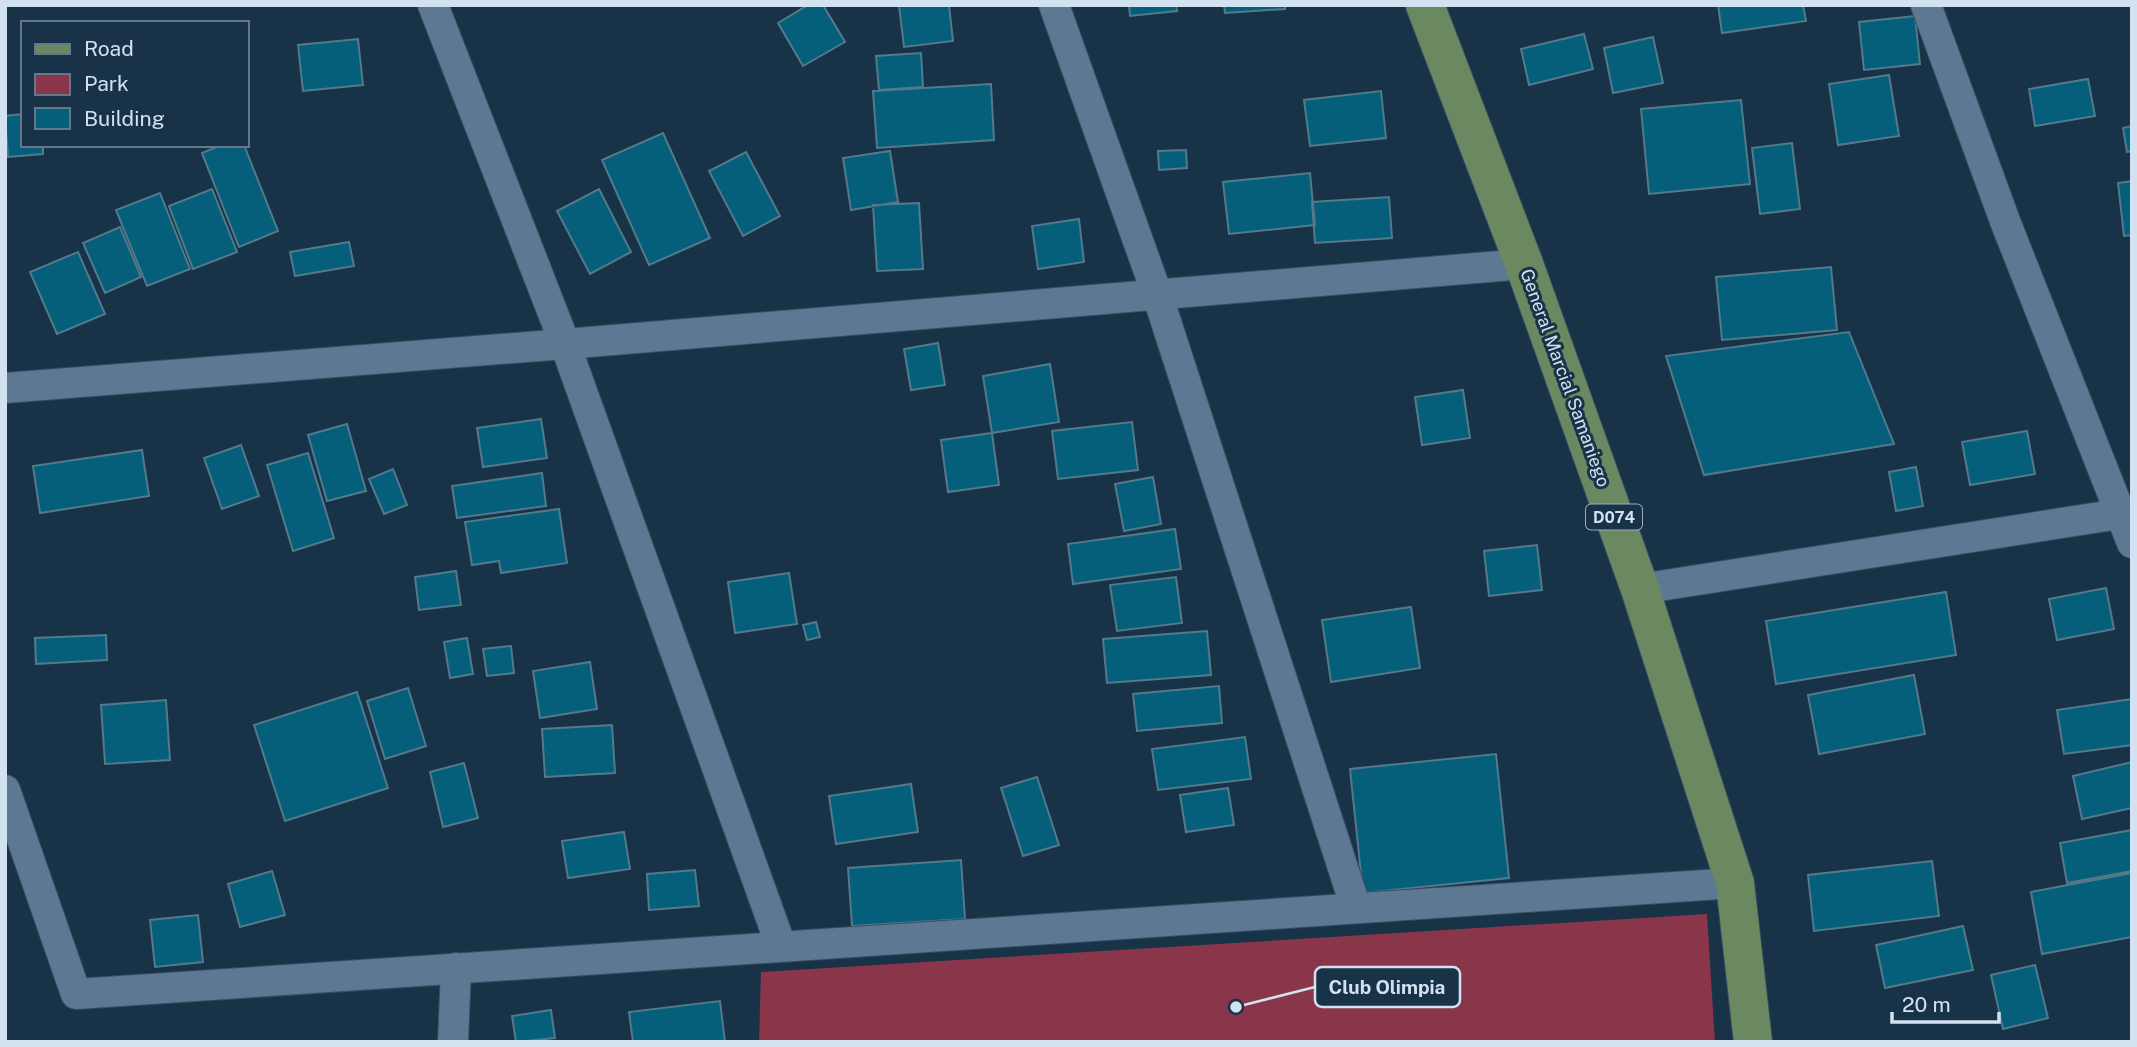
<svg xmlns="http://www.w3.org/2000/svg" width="2137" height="1047" font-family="'Public Sans',sans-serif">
  <rect width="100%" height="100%" fill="#183248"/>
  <!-- green -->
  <path fill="#89354a" d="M 1707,914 L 1715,1042 L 759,1042 L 761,972 Z"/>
  <!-- building -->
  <path fill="#055f7b" stroke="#527a8b" stroke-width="2" d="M 808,5 L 823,5 L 845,42 L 803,66 L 778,23 Z
    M 899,5 L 949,5 L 953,41 L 904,47 Z
    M 1129,5 L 1176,5 L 1177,11 L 1130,16 Z
    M 1224,5 L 1285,5 L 1285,9 L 1225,13 Z
    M 1718,5 L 1803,5 L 1806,21 L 1722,33 Z
    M 1915,16 L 1920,64 L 1864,70 L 1859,22 Z
    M 1584,34 L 1593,69 L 1529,85 L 1521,49 Z
    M 1653,37 L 1663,83 L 1613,93 L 1604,48 Z
    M 358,39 L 363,85 L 303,91 L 298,45 Z
    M 921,53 L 923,87 L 879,90 L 876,56 Z
    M 1889,75 L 1899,136 L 1838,145 L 1829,84 Z
    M 2088,79 L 2095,116 L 2035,126 L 2029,89 Z
    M 991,84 L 994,140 L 877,148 L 873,91 Z
    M 1381,91 L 1386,138 L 1310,146 L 1304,100 Z
    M 1741,100 L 1750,184 L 1649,194 L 1641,109 Z
    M 23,114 L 23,145 L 43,145 L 43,154 L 8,157 L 5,116 Z
    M 2132,126 L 2132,151 L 2127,152 L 2123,128 Z
    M 663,133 L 710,238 L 649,265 L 602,160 Z
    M 1792,143 L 1800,209 L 1760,214 L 1752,148 Z
    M 221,145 L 244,145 L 278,231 L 239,247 L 202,153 Z
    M 1186,150 L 1187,168 L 1159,170 L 1158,151 Z
    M 890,151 L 898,202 L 851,210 L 843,158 Z
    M 746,152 L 780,216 L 743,236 L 709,171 Z
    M 1310,173 L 1315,225 L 1229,234 L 1223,182 Z
    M 2132,181 L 2132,235 L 2124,236 L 2118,183 Z
    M 212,189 L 237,252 L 193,269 L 169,206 Z
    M 599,189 L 631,252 L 590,274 L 557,211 Z
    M 160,193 L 190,269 L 147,286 L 116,210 Z
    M 1389,197 L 1392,238 L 1315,243 L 1312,202 Z
    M 919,203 L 923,269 L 877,271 L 873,205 Z
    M 1079,219 L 1084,262 L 1038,269 L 1032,226 Z
    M 120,227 L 141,277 L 105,293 L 83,243 Z
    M 349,242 L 354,266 L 295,276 L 290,252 Z
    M 78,252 L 105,314 L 57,334 L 30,272 Z
    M 1831,267 L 1837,330 L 1722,340 L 1716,277 Z
    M 1849,332 L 1894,444 L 1704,475 L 1666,356 Z
    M 938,343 L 945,385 L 911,390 L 904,349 Z
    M 1050,364 L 1059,422 L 992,433 L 983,376 Z
    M 1463,390 L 1470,438 L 1422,445 L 1415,397 Z
    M 541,419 L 547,458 L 483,467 L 477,428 Z
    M 1132,422 L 1138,470 L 1058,479 L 1052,431 Z
    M 347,424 L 366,491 L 327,501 L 308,435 Z
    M 2027,431 L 2035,474 L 1970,485 L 1962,442 Z
    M 992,433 L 999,485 L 948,492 L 941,440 Z
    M 241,445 L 259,496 L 222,509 L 204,458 Z
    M 142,450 L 149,496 L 40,513 L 33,466 Z
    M 308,453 L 334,538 L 293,551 L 267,465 Z
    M 1916,467 L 1923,506 L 1896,511 L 1889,472 Z
    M 393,469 L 407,505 L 384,514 L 369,479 Z
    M 542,473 L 546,506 L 457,518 L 452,486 Z
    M 1153,477 L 1161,524 L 1124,531 L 1115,484 Z
    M 559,509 L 567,563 L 501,573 L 499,561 L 472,565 L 465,522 Z
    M 1175,529 L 1181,569 L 1073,584 L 1068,544 Z
    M 1537,545 L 1542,590 L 1489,596 L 1484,551 Z
    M 456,571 L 461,605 L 419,610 L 415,577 Z
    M 789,573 L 797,624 L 735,633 L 728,582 Z
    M 1176,577 L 1182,623 L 1117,631 L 1110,585 Z
    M 2106,588 L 2114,629 L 2057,640 L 2049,599 Z
    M 1946,592 L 1956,655 L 1776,684 L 1766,621 Z
    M 1411,607 L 1420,668 L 1331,682 L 1322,620 Z
    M 816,622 L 820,637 L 807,640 L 803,625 Z
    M 1207,631 L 1211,675 L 1107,683 L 1103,639 Z
    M 106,635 L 107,660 L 36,664 L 35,638 Z
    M 467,638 L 473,674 L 450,678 L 444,642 Z
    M 511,646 L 514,673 L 487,676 L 483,649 Z
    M 590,662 L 597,709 L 540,718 L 533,671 Z
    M 1914,675 L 1925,734 L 1819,754 L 1808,695 Z
    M 1219,686 L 1222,723 L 1137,731 L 1133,694 Z
    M 408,688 L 426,746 L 385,759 L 367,701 Z
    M 357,692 L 388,788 L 285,821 L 254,725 Z
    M 2132,699 L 2132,745 L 2064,754 L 2057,710 Z
    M 166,700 L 170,760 L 105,764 L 101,705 Z
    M 612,725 L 615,773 L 545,777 L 542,729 Z
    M 1245,737 L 1251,779 L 1158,790 L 1152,749 Z
    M 1496,754 L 1509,878 L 1363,893 L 1350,769 Z
    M 2132,762 L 2132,808 L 2082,819 L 2073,776 Z
    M 464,763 L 478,818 L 443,827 L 430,772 Z
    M 1037,777 L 1059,845 L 1023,856 L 1001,788 Z
    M 911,784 L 918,832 L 836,844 L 829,796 Z
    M 1228,788 L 1234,825 L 1186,832 L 1180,795 Z
    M 2132,830 L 2132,871 L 2067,883 L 2060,843 Z
    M 624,832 L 630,869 L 568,878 L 562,841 Z
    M 961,860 L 965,919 L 852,926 L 848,868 Z
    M 1932,861 L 1939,916 L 1814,931 L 1808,875 Z
    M 695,870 L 699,906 L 649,910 L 647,874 Z
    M 272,871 L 285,915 L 240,927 L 228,884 Z
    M 2132,873 L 2132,937 L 2042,954 L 2031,892 Z
    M 198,915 L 203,962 L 155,967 L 150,920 Z
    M 1963,926 L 1973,970 L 1885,988 L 1876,945 Z
    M 2035,965 L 2048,1018 L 2003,1029 L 1991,975 Z
    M 720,1001 L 725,1042 L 633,1042 L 629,1012 Z
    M 551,1010 L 555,1038 L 516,1042 L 512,1016 Z"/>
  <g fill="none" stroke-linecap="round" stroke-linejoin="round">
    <defs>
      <path id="street" d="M 433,5 L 565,344 L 781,946
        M 1054,5 L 1157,294 L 1356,908
        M 1926,5 L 2005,221 L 2132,543
        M 5,388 L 565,344 L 1524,264
        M 1640,589 L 2132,512
        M 5,790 L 76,994 L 1735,883
        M 453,1042 L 456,968"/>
      <path id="primary" d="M 1425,5 L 1524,264 L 1640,589 L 1735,883 L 1753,1042"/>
    </defs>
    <!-- street casing -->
    <use href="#street" stroke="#384d61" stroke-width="32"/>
    <!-- primary casing -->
    <use href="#primary" stroke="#384d61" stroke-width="40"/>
    <!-- street -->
    <use href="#street" stroke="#5c7892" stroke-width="30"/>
    <!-- primary -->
    <use href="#primary" stroke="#6a8961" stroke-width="38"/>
  </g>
  <g text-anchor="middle" stroke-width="6" stroke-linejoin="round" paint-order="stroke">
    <!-- shield labels -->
    <rect fill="#183248" stroke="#9badbe" stroke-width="2" x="1586" y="504.5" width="56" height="25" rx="5"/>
    <g font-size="16" font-weight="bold" fill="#d3e2f1">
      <text x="1614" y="523">D074</text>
    </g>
    <!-- street labels -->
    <g font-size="18" fill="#d3e2f1" stroke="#183248">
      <text transform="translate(1565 378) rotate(70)" y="6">General Marcial Samaniego</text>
    </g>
  </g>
  <!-- callouts -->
  <path fill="none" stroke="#d3e2f1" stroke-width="2.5" d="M1236 1007L1315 987"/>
  <circle fill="#d3e2f1" stroke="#183248" stroke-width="2.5" cx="1236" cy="1007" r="7"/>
  <rect fill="#183248" stroke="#d3e2f1" stroke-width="2.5" x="1315" y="967" width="145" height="40" rx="7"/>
  <g font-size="19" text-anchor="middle" font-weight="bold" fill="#d3e2f1">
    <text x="1387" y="994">Club Olimpia</text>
  </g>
  <!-- border -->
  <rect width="2137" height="1047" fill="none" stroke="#d3e2f1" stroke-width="14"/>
  <!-- legend -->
  <rect x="21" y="21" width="228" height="126" fill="#183248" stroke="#63788c" stroke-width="2"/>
  <rect x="35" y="44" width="35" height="10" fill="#6a8961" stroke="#63788c" stroke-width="2"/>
  <text x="84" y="56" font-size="21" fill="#d3e2f1">Road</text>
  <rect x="35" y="74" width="35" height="21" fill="#89354a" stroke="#63788c" stroke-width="2"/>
  <text x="84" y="91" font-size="21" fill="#d3e2f1">Park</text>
  <rect x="35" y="108" width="35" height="21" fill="#055f7b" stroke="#63788c" stroke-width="2"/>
  <text x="84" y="126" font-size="21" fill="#d3e2f1">Building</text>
  <!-- scale -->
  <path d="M1892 1012v10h107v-10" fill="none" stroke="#d3e2f1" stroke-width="3.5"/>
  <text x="1902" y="1012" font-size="21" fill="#d3e2f1" stroke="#183248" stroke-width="5" paint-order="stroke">20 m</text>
</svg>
